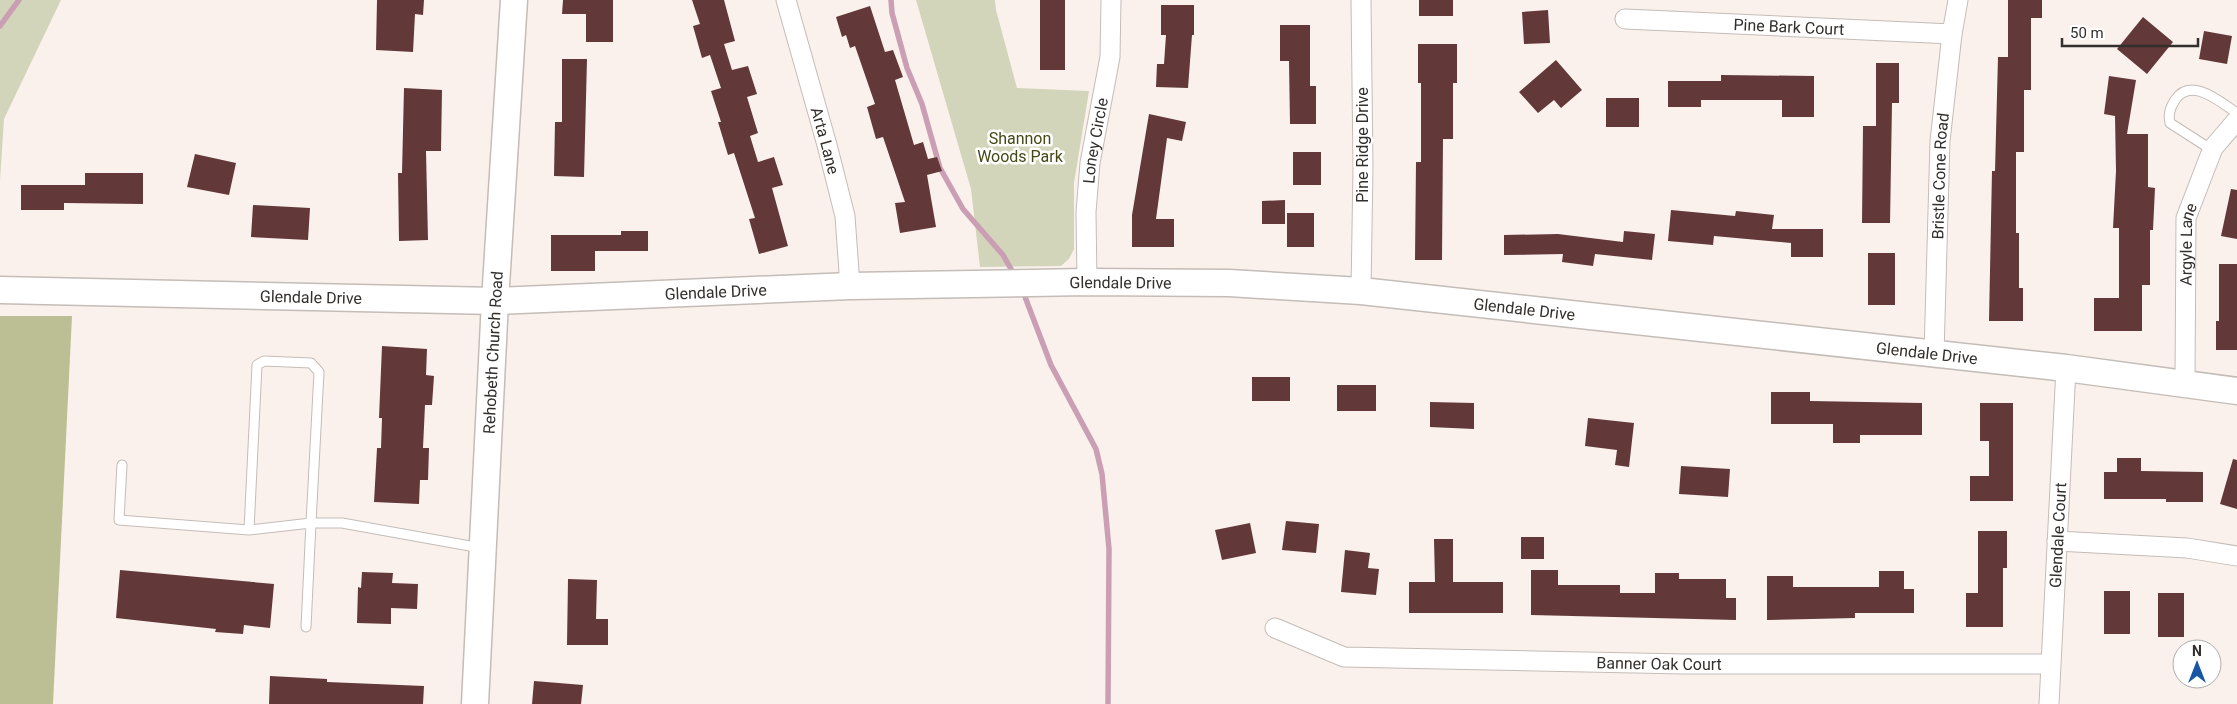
<svg xmlns="http://www.w3.org/2000/svg" width="2237" height="704" font-family="Roboto,sans-serif">
  <rect width="100%" height="100%" fill="#faf1ec"/>
  <!-- green -->
  <path fill="#d3d5ba" d="M 0,0 L 61,0 L 4,119 L 0,181 Z
    M 916,0 L 995,0 L 996,10 L 1017,88 L 1089,91 L 1074,183 L 1074,249 L 1069,259 L 1061,266 L 980,267 L 971,189 Z"/>
  <!-- forest -->
  <path fill="#bcbf93" d="M 0,316 L 72,316 L 53,704 L 0,704 Z"/>
  <g fill="none" stroke-linecap="round" stroke-linejoin="round">
    <!-- stream -->
    <path stroke="#ca9eb3" stroke-width="5.5" d="M 891,0 L 892,13 L 907,68 L 922,104 L 940,168 L 963,209 L 1003,255 L 1015,276
      M 0,26 L 19,0
      M 1022,289 L 1051,365 L 1096,449 L 1102,474 L 1109,549 L 1108,704"/>
  </g>
  <!-- building -->
  <path fill="#623839" d="M 377,0 L 424,0 L 423,15 L 415,14 L 413,52 L 376,50 Z
    M 563,0 L 613,0 L 613,42 L 586,42 L 586,14 L 562,14 Z
    M 692,0 L 724,0 L 735,41 L 724,44 L 732,70 L 748,66 L 757,94 L 747,97 L 758,133 L 750,136 L 758,162 L 774,157 L 783,185 L 772,188 L 788,246 L 759,254 L 749,219 L 755,218 L 734,153 L 728,155 L 718,122 L 721,122 L 711,91 L 721,88 L 710,55 L 702,58 L 693,26 L 700,24 Z
    M 1040,0 L 1065,0 L 1065,70 L 1040,70 Z
    M 1419,0 L 1453,0 L 1453,16 L 1419,16 Z
    M 2008,0 L 2042,0 L 2042,18 L 2031,18 L 2031,90 L 2024,90 L 2024,152 L 2016,152 L 2016,233 L 2019,233 L 2019,288 L 2023,288 L 2023,321 L 1989,321 L 1992,171 L 1995,171 L 1998,57 L 2008,57 Z
    M 1161,5 L 1194,5 L 1194,35 L 1192,35 L 1188,88 L 1156,87 L 1157,64 L 1164,64 L 1166,35 L 1161,35 Z
    M 870,6 L 885,52 L 893,50 L 903,77 L 895,80 L 914,145 L 923,142 L 928,159 L 937,157 L 942,171 L 927,175 L 936,227 L 900,233 L 895,203 L 905,202 L 883,137 L 876,139 L 867,107 L 875,104 L 855,46 L 850,48 L 846,35 L 842,37 L 836,17 Z
    M 1548,10 L 1550,43 L 1524,44 L 1522,12 Z
    M 2143,17 L 2173,42 L 2147,74 L 2117,49 Z
    M 1280,25 L 1310,25 L 1310,86 L 1316,86 L 1316,124 L 1290,124 L 1289,61 L 1280,61 Z
    M 2204,31 L 2232,36 L 2227,64 L 2199,59 Z
    M 1418,44 L 1457,44 L 1457,83 L 1453,83 L 1453,139 L 1443,139 L 1442,260 L 1415,260 L 1416,162 L 1421,162 L 1421,83 L 1418,83 Z
    M 562,59 L 587,59 L 584,177 L 554,176 L 555,122 L 562,122 Z
    M 1556,60 L 1582,90 L 1561,108 L 1554,100 L 1538,113 L 1519,92 Z
    M 1876,63 L 1899,63 L 1899,103 L 1892,103 L 1890,223 L 1862,223 L 1863,126 L 1876,126 Z
    M 1721,75 L 1814,76 L 1814,117 L 1782,117 L 1782,100 L 1701,100 L 1701,107 L 1668,107 L 1668,81 L 1721,81 Z
    M 2109,76 L 2136,80 L 2127,134 L 2148,134 L 2148,187 L 2155,188 L 2153,230 L 2150,230 L 2150,285 L 2142,285 L 2142,331 L 2094,331 L 2094,298 L 2119,298 L 2119,228 L 2113,228 L 2116,171 L 2115,116 L 2104,114 Z
    M 404,88 L 442,90 L 441,151 L 426,151 L 428,240 L 399,241 L 398,173 L 402,173 Z
    M 1606,98 L 1639,98 L 1639,127 L 1606,127 Z
    M 1149,114 L 1186,122 L 1182,141 L 1167,138 L 1156,219 L 1174,219 L 1174,247 L 1132,247 L 1132,215 Z
    M 1293,152 L 1321,152 L 1321,185 L 1293,185 Z
    M 195,154 L 236,163 L 229,195 L 187,187 Z
    M 85,173 L 143,173 L 143,204 L 64,203 L 64,210 L 21,210 L 21,185 L 85,185 Z
    M 2231,189 L 2237,190 L 2237,239 L 2221,236 Z
    M 1285,200 L 1285,224 L 1262,224 L 1262,201 Z
    M 253,205 L 310,208 L 308,240 L 251,237 Z
    M 1671,210 L 1735,216 L 1736,211 L 1774,215 L 1772,229 L 1823,229 L 1823,257 L 1791,257 L 1791,243 L 1714,236 L 1713,245 L 1668,241 Z
    M 1287,213 L 1314,213 L 1314,247 L 1287,247 Z
    M 621,231 L 648,231 L 648,251 L 595,251 L 595,271 L 551,271 L 551,235 L 621,235 Z
    M 1624,231 L 1655,234 L 1652,260 L 1595,254 L 1593,266 L 1562,262 L 1563,254 L 1504,255 L 1504,235 L 1558,234 L 1623,242 Z
    M 1868,253 L 1895,253 L 1895,305 L 1868,305 Z
    M 2219,264 L 2237,264 L 2237,350 L 2216,350 L 2216,321 L 2219,321 Z
    M 382,346 L 427,349 L 426,375 L 434,376 L 432,405 L 425,405 L 423,448 L 429,448 L 428,480 L 420,480 L 419,504 L 374,502 L 377,448 L 381,448 L 382,418 L 379,418 Z
    M 1252,377 L 1290,377 L 1290,401 L 1252,401 Z
    M 1337,385 L 1376,385 L 1376,411 L 1337,411 Z
    M 1771,392 L 1810,392 L 1810,401 L 1922,403 L 1922,435 L 1860,435 L 1860,443 L 1833,443 L 1833,424 L 1771,424 Z
    M 1430,402 L 1474,403 L 1474,429 L 1430,427 Z
    M 1980,403 L 2013,403 L 2013,501 L 1970,501 L 1970,476 L 1989,476 L 1989,441 L 1980,441 Z
    M 1588,418 L 1634,423 L 1629,467 L 1615,465 L 1617,450 L 1585,446 Z
    M 2117,458 L 2141,458 L 2141,471 L 2203,472 L 2203,502 L 2166,502 L 2166,499 L 2104,499 L 2104,472 L 2117,472 Z
    M 2233,459 L 2237,460 L 2237,509 L 2220,504 Z
    M 1681,466 L 1730,469 L 1728,497 L 1679,494 Z
    M 1286,521 L 1319,524 L 1316,553 L 1282,550 Z
    M 1250,523 L 1256,553 L 1222,560 L 1215,530 Z
    M 1978,531 L 2007,531 L 2007,568 L 2003,568 L 2003,627 L 1966,627 L 1966,593 L 1978,593 Z
    M 1521,537 L 1544,537 L 1544,559 L 1521,559 Z
    M 1434,539 L 1453,539 L 1453,582 L 1503,582 L 1503,613 L 1409,613 L 1409,582 L 1435,582 Z
    M 1345,550 L 1370,553 L 1368,568 L 1379,569 L 1376,595 L 1341,592 Z
    M 120,570 L 274,584 L 270,628 L 244,625 L 243,634 L 215,632 L 216,629 L 116,618 Z
    M 1531,570 L 1558,570 L 1558,585 L 1620,585 L 1620,593 L 1655,593 L 1655,573 L 1679,573 L 1679,579 L 1726,579 L 1726,598 L 1736,598 L 1736,620 L 1531,615 Z
    M 1879,571 L 1904,571 L 1904,589 L 1914,589 L 1914,613 L 1855,613 L 1855,618 L 1767,620 L 1767,576 L 1793,576 L 1793,587 L 1879,587 Z
    M 362,572 L 393,573 L 392,583 L 418,584 L 417,609 L 391,608 L 391,624 L 357,623 L 358,587 L 361,588 Z
    M 568,579 L 597,580 L 596,619 L 608,619 L 608,645 L 567,645 Z
    M 2104,591 L 2130,591 L 2130,634 L 2104,634 Z
    M 2158,593 L 2184,593 L 2184,637 L 2158,637 Z
    M 270,676 L 327,679 L 327,682 L 424,686 L 423,704 L 269,704 Z
    M 534,681 L 583,685 L 581,704 L 532,704 Z"/>
  <g fill="none" stroke-linecap="round" stroke-linejoin="round">
    <defs>
      <path id="lane" d="M 2212,150 L 2170,123 C 2168,114 2170,108 2175,100 C 2191,76 2220,102 2237,113
        M 122,465 L 119,520 L 249,530 L 257,365 L 264,361 L 311,363 L 319,372 L 311,523 L 342,523 L 481,548
        M 249,530 L 311,523 L 306,627"/>
      <g id="street">
        <path id="s1" d="M 786,0 L 827,145 L 845,216 L 850,286"/>
        <path id="s2" d="M 1625,19 L 1952,34"/>
        <path id="s3" d="M 1087,282 L 1086,212 L 1090,163 L 1110,57 L 1111,0"/>
        <path d="M 1361,291 L 1363,167 L 1361,0"/>
        <path id="s4" d="M 1934,354 L 1940,141 L 1952,34 L 1958,0"/>
        <path id="s5" d="M 2185,383 L 2186,218 L 2213,148 L 2237,120"/>
        <path d="M 2057,541 L 2187,548 L 2237,556"/>
        <path id="s6" d="M 1275,628 L 1344,657 L 1684,664 L 2050,664"/>
        <path id="s7" d="M 2049,704 L 2066,368"/>
      </g>
      <g id="secondary">
        <path id="s8" d="M 0,290 L 495,301 L 850,286 L 1087,282 L 1229,283 L 1361,291 L 2066,368 L 2237,391"/>
        <path id="s9" d="M 475,704 L 495,301 L 514,0"/>
      </g>
    </defs>
    <!-- lane casing -->
    <use href="#lane" stroke="#c4bcb7" stroke-width="11"/>
    <!-- street casing -->
    <use href="#street" stroke="#c4bcb7" stroke-width="21"/>
    <!-- secondary casing -->
    <use href="#secondary" stroke="#c4bcb7" stroke-width="29"/>
    <!-- lane -->
    <use href="#lane" stroke="#fff" stroke-width="9"/>
    <!-- street -->
    <use href="#street" stroke="#fff" stroke-width="19"/>
    <!-- secondary -->
    <use href="#secondary" stroke="#fff" stroke-width="26"/>
  </g>
  <g text-anchor="middle" stroke-width="5" stroke-linejoin="round" paint-order="stroke">
    <!-- street labels -->
    <g font-size="16" fill="#322f2d" stroke="#fff">
      <text dy="6" stroke="none"><textPath href="#s2" startOffset="164">Pine Bark Court</textPath></text>
      <text dy="6" stroke="none"><textPath href="#s1" startOffset="146">Arta Lane</textPath></text>
      <text dy="6" stroke="none"><textPath href="#s3" startOffset="142">Loney Circle</textPath></text>
      <text transform="translate(1362 145) rotate(-90)" y="6">Pine Ridge Drive</text>
      <text dy="6" stroke="none"><textPath href="#s4" startOffset="178">Bristle Cone Road</textPath></text>
      <text dy="6" stroke="none"><textPath href="#s5" startOffset="139">Argyle Lane</textPath></text>
      <text dy="6" stroke="none"><textPath href="#s8" startOffset="1121">Glendale Drive</textPath></text>
      <text dy="6" stroke="none"><textPath href="#s8" startOffset="716">Glendale Drive</textPath></text>
      <text dy="6" stroke="none"><textPath href="#s8" startOffset="311">Glendale Drive</textPath></text>
      <text dy="6" stroke="none"><textPath href="#s8" startOffset="1526">Glendale Drive</textPath></text>
      <text dy="6" stroke="none"><textPath href="#s9" startOffset="352">Rehobeth Church Road</textPath></text>
      <text dy="6" stroke="none"><textPath href="#s8" startOffset="1931">Glendale Drive</textPath></text>
      <text dy="6" stroke="none"><textPath href="#s7" startOffset="169">Glendale Court</textPath></text>
      <text dy="6" stroke="none"><textPath href="#s6" startOffset="390">Banner Oak Court</textPath></text>
    </g>
    <!-- park labels -->
    <g font-size="16" fill="#464815" stroke="#fff">
      <text x="1020" y="144">Shannon<tspan x="1020" dy="18">Woods Park</tspan></text>
    </g>
  </g>
  <!-- north arrow -->
  <g transform="translate(2197 664)"><circle r="24" fill="#ffffff" stroke="#adacab"/>
  <path d="M0-4L9 19L0 12L-9 19Z" fill="#1756a7"/>
  <text y="-8" font-size="14" font-weight="bold" text-anchor="middle" fill="#322f2d">N</text>
  </g>
  <!-- scale -->
  <path d="M2062 38v8h136v-8" fill="none" stroke="#322f2d" stroke-width="2.5"/>
  <text x="2070" y="38" font-size="15" fill="#322f2d" stroke="#ffffff" stroke-width="4" paint-order="stroke">50 m</text>
</svg>
